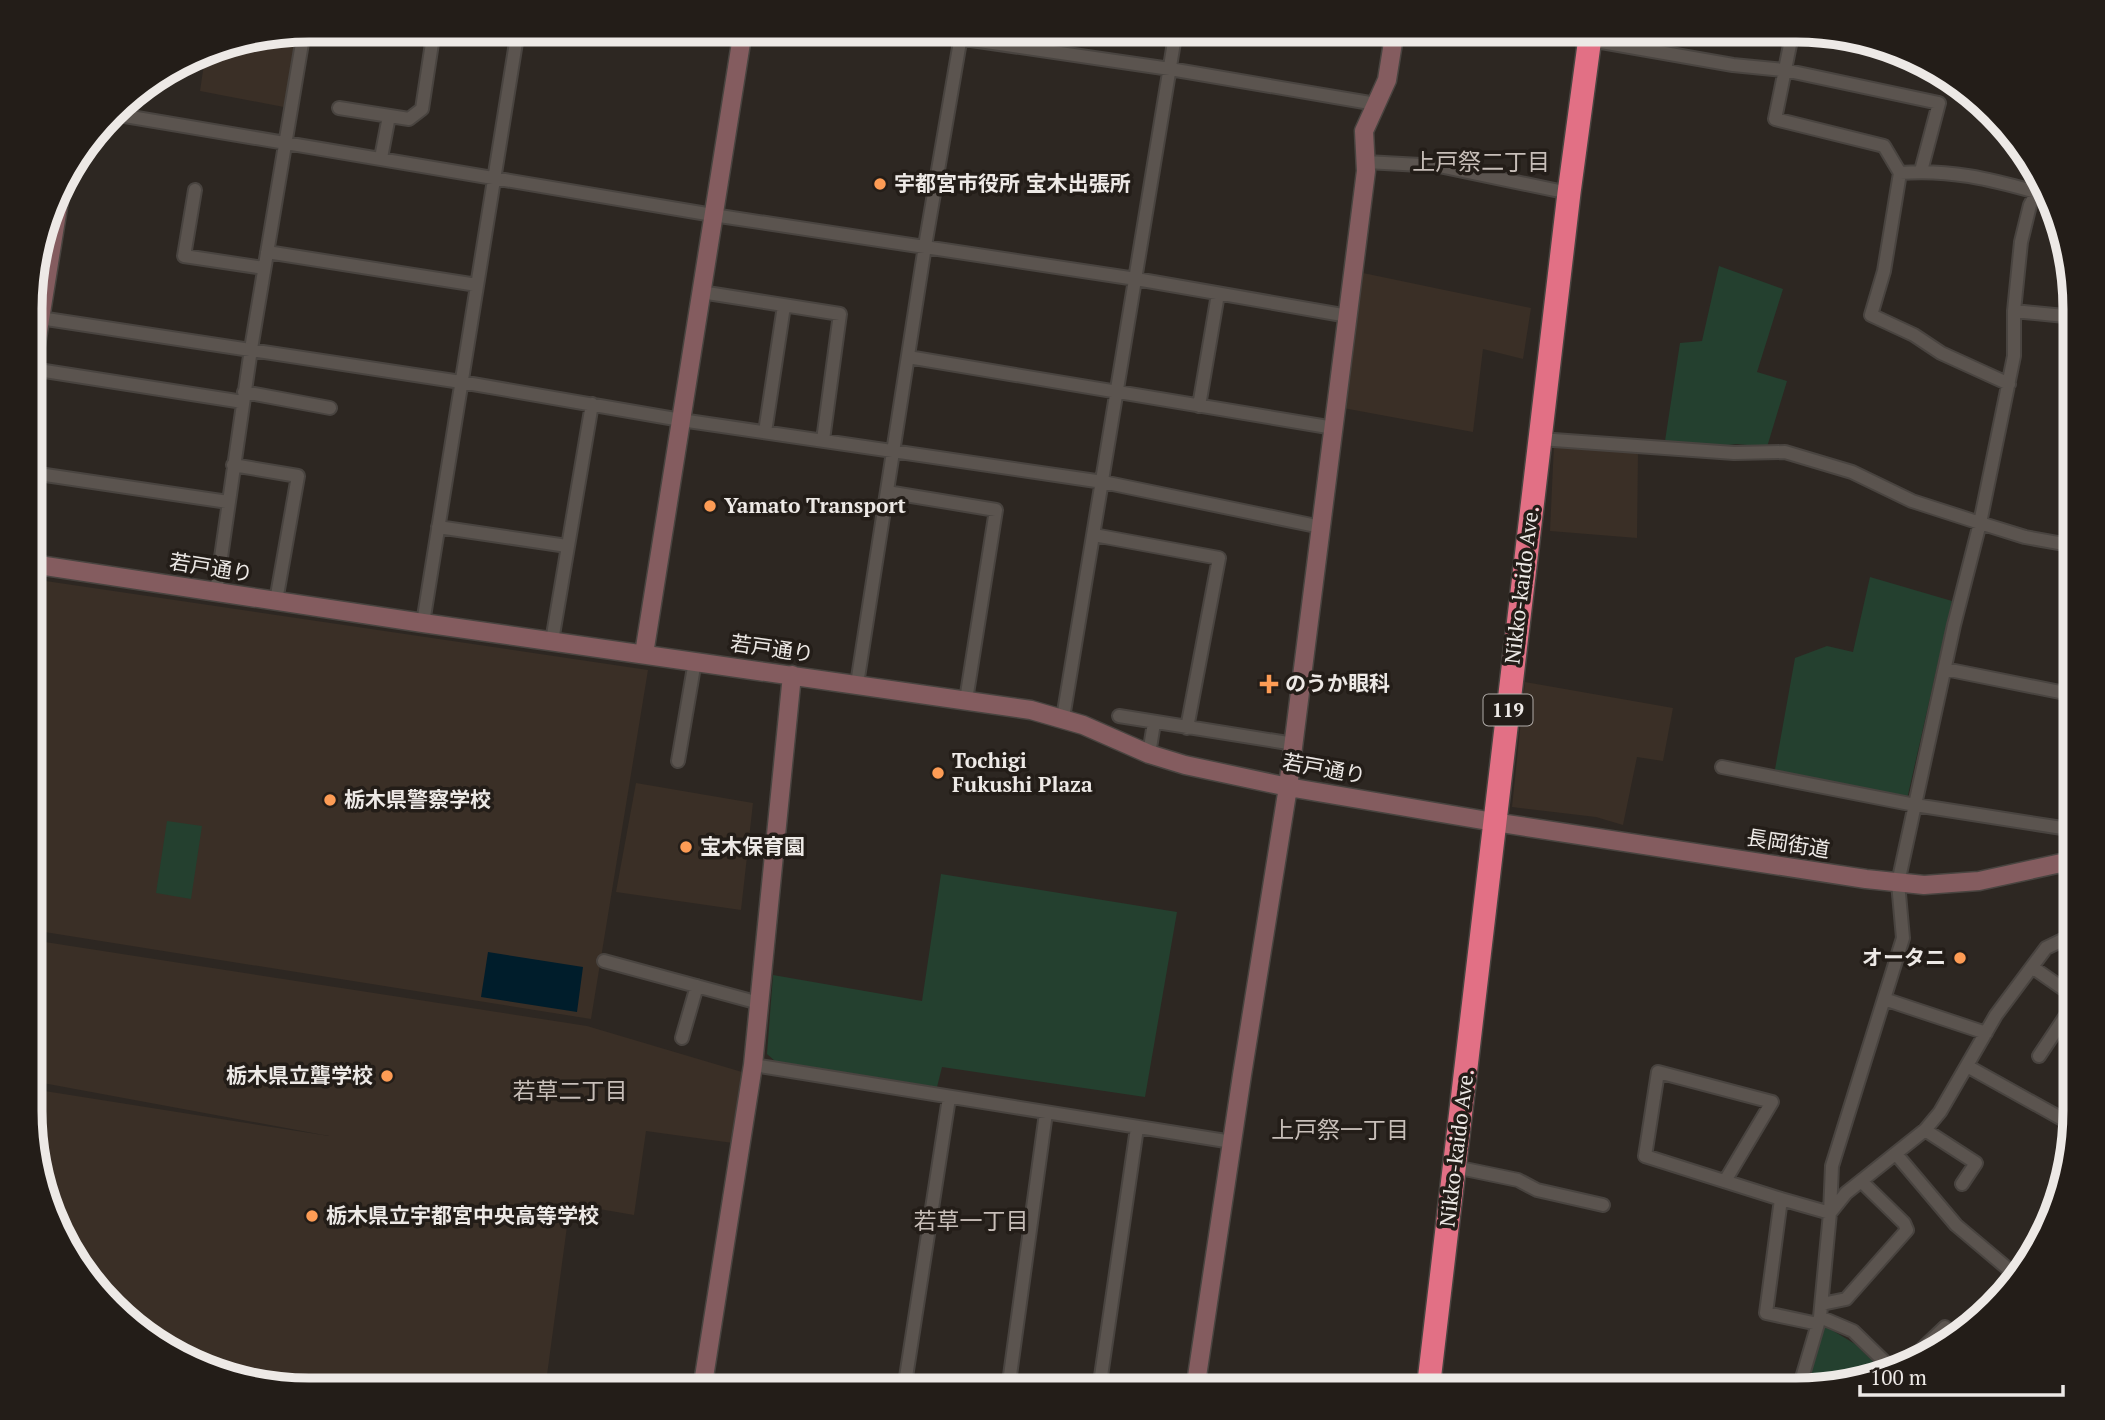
<svg xmlns="http://www.w3.org/2000/svg" width="2105" height="1420" font-family="'PT Serif','Noto Sans JP',serif">
  <rect width="100%" height="100%" fill="#2d2722"/>
  <!-- built -->
  <path fill="#3a2f26" d="M 294,33 L 302,34 L 289,108 L 200,91 L 206,50 Z
    M 1363,273 L 1531,308 L 1523,359 L 1483,349 L 1473,432 L 1343,408 Z
    M 1554,444 L 1638,452 L 1637,538 L 1550,531 Z
    M 32,579 L 648,670 L 591,1019 L 32,930 Z
    M 1525,682 L 1673,708 L 1663,761 L 1637,757 L 1623,825 L 1596,817 L 1512,807 Z
    M 636,783 L 753,803 L 741,910 L 616,892 Z
    M 32,940 L 587,1026 L 742,1072 L 733,1143 L 646,1131 L 634,1215 L 570,1204 L 545,1390 L 291,1390 L 219,1375 L 139,1333 L 67,1251 L 32,1147 L 32,1089 L 329,1136 L 32,1081 Z"/>
  <!-- green -->
  <path fill="#24402f" d="M 1719,266 L 1783,289 L 1757,372 L 1787,381 L 1767,447 L 1737,444 L 1718,446 L 1665,441 L 1680,343 L 1702,341 Z
    M 1870,577 L 1952,601 L 1905,808 L 1774,775 L 1795,658 L 1827,646 L 1853,652 Z
    M 167,821 L 202,826 L 191,899 L 156,893 Z
    M 941,874 L 1177,912 L 1145,1097 L 942,1067 L 937,1087 L 775,1061 L 767,1054 L 773,975 L 922,1001 Z
    M 1825,1326 L 1855,1344 L 1882,1370 L 1806,1388 Z"/>
  <!-- water -->
  <path fill="#001d2b" d="M 2061,240 L 2075,291 L 2075,311 L 2067,310 L 2062,283 Z
    M 488,952 L 583,967 L 577,1012 L 481,997 Z"/>
  <g fill="none" stroke-linecap="round" stroke-linejoin="round">
    <defs>
      <path id="street" d="M 410,30 L 433,34
        M 903,30 L 1170,69 L 1376,104
        M 1793,30 L 1775,119 L 1884,146 L 1900,173
        M 1590,40 L 1733,65 L 1784,70 L 1939,103 L 1921,171
        M 339,108 L 409,119 L 422,109 L 434,30
        M 113,114 L 713,215 L 1136,279 L 1348,316
        M 381,158 L 389,116
        M 1366,162 L 1439,166 L 1569,193
        M 195,190 L 184,256 L 264,268
        M 267,252 L 477,285
        M 32,274 L 45,284
        M 701,292 L 840,314 L 823,440
        M 2014,311 L 2075,317
        M 40,318 L 461,382 L 681,420 L 1103,482 L 1321,527
        M 908,357 L 1334,428
        M 32,369 L 243,402
        M 2009,384 L 1941,353 L 1914,335 L 1871,315 L 1884,271 L 1900,173 C 1949,169 1990,179 2036,192
        M 244,392 L 330,408
        M 1199,406 L 1218,294
        M 765,432 L 784,306
        M 1540,439 L 1734,453 L 1785,452 L 1852,472 L 1912,501 L 1980,523 L 2025,537 L 2075,546
        M 233,465 L 298,476 L 276,601
        M 32,473 L 228,502
        M 887,492 L 996,510 L 966,700
        M 438,527 L 567,546
        M 1094,535 L 1219,558 L 1187,728
        M 216,592 L 251,349 L 304,31
        M 423,623 L 518,30
        M 552,641 L 592,404
        M 1945,669 L 2075,695
        M 857,684 L 925,246 L 962,30
        M 1119,716 L 1294,744
        M 1063,718 L 1176,30
        M 1149,754 L 1154,723
        M 678,761 L 695,661
        M 1722,767 L 1915,805 L 2075,830
        M 604,961 L 759,1003
        M 2032,967 L 2075,997
        M 1884,999 L 1986,1033
        M 682,1038 L 697,986
        M 2039,1056 L 2075,1002
        M 753,1065 L 1232,1142
        M 1967,1066 L 2064,1120 L 2074,1133
        M 1925,1130 L 1976,1163 L 1962,1184
        M 1896,1154 L 1956,1225 L 2019,1278
        M 1455,1167 L 1518,1180 L 1537,1190 L 1603,1205
        M 1725,1181 L 1772,1102 L 1658,1072 L 1645,1156 L 1781,1199
        M 1822,1304 L 1846,1299 L 1907,1230 L 1904,1223 L 1861,1181
        M 1820,1317 L 1853,1331 L 1891,1368
        M 1818,1324 L 1766,1313 L 1781,1199 L 1830,1213 L 1832,1166 L 1903,938 L 1898,883 L 1954,625 L 1980,523 L 2014,356 L 2014,311 L 2021,242 L 2030,205 L 2043,181
        M 1905,1365 L 1945,1327
        M 904,1390 L 949,1098
        M 1008,1390 L 1046,1113
        M 1099,1390 L 1137,1128
        M 1796,1390 L 1802,1378 L 1820,1317 L 1830,1213 L 1846,1193 L 1925,1130 L 1940,1112 L 1996,1015 L 2046,948 L 2075,934"/>
      <path id="secondary" d="M 32,369 L 62,182
        M 32,564 L 423,623 L 1031,710 L 1083,725 L 1149,754 L 1185,765 L 1288,787 L 1494,822 L 1866,879 L 1924,885 L 1979,881 L 2075,860
        M 644,654 L 743,30
        M 702,1390 L 753,1065 L 792,675
        M 1195,1390 L 1242,1075 L 1288,787 L 1366,171 L 1364,131 L 1387,80 L 1395,30"/>
      <path id="highway" d="M 1428,1390 L 1569,193 L 1591,30"/>
    </defs>
    <!-- street casing -->
    <use href="#street" stroke="#494440" stroke-width="16"/>
    <!-- secondary casing -->
    <use href="#secondary" stroke="#494440" stroke-width="21"/>
    <!-- highway casing -->
    <use href="#highway" stroke="#494440" stroke-width="26"/>
    <!-- street -->
    <use href="#street" stroke="#5b544f" stroke-width="12"/>
    <!-- secondary -->
    <use href="#secondary" stroke="#845c5f" stroke-width="18"/>
    <!-- highway -->
    <use href="#highway" stroke="#e27085" stroke-width="23"/>
  </g>
  <!-- markers -->
  <g fill="#fd9c55" stroke="#231d18" stroke-width="2.5">
    <circle cx="880" cy="184" r="7"/>
    <circle cx="710" cy="506" r="7"/>
    <path d="M1265.5 673.5h7v7h7v7h-7v7h-7v-7h-7v-7h7z"/>
    <circle cx="938" cy="773" r="7"/>
    <circle cx="330" cy="800" r="7"/>
    <circle cx="686" cy="847" r="7"/>
    <circle cx="1960" cy="958" r="7"/>
    <circle cx="387" cy="1076" r="7"/>
    <circle cx="312" cy="1216" r="7"/>
  </g>
  <g text-anchor="middle" stroke-width="7" stroke-linejoin="round" paint-order="stroke">
    <!-- shield labels -->
    <rect fill="#231d18" stroke="#b0aca8" stroke-width="2" x="1483.5" y="694.5" width="49" height="31" rx="5"/>
    <g font-size="19" font-weight="bold" fill="#ede9e6">
      <text x="1508" y="717">119</text>
    </g>
    <!-- poi labels -->
    <g font-size="21" font-weight="bold" fill="#ede9e6" stroke="#231d18" text-anchor="start">
      <text x="894" y="191">宇都宮市役所 宝木出張所</text>
      <text x="724" y="513">Yamato Transport</text>
      <text x="1285" y="691">のうか眼科</text>
      <text x="952" y="768">Tochigi<tspan x="952" dy="24">Fukushi Plaza</tspan></text>
      <text x="344" y="807">栃木県警察学校</text>
      <text x="700" y="854">宝木保育園</text>
      <text x="1946" y="965" text-anchor="end">オータニ</text>
      <text x="373" y="1083" text-anchor="end">栃木県立聾学校</text>
      <text x="326" y="1223">栃木県立宇都宮中央高等学校</text>
    </g>
    <!-- street labels -->
    <g font-size="21" fill="#ede9e6" stroke="#231d18">
      <text transform="translate(211 568) rotate(9)" y="7">若戸通り</text>
      <text transform="translate(1522 585) rotate(-83)" y="7">Nikko-kaido Ave.</text>
      <text transform="translate(772 649) rotate(8)" y="7">若戸通り</text>
      <text transform="translate(1324 769) rotate(10)" y="7">若戸通り</text>
      <text transform="translate(1788 844) rotate(9)" y="7">長岡街道</text>
      <text transform="translate(1457 1148) rotate(-83)" y="7">Nikko-kaido Ave.</text>
    </g>
    <!-- neighbourhood labels -->
    <g font-size="23" fill="#c7beb8" stroke="#231d18">
      <text x="1481" y="170">上戸祭二丁目</text>
      <text x="570" y="1099">若草二丁目</text>
      <text x="1340" y="1138">上戸祭一丁目</text>
      <text x="971" y="1229">若草一丁目</text>
    </g>
  </g>
  <!-- crop -->
  <path d="M0 0H2105V1420H0ZM309 42H1796A267 267 0 0 1 2063 309V1111A267 267 0 0 1 1796 1378H309A267 267 0 0 1 42 1111V309A267 267 0 0 1 309 42Z" fill="#231d18" fill-rule="evenodd"/>
  <path fill="none" stroke="#ede9e6" stroke-width="9" d="M309 42H1796A267 267 0 0 1 2063 309V1111A267 267 0 0 1 1796 1378H309A267 267 0 0 1 42 1111V309A267 267 0 0 1 309 42Z"/>
  <!-- scale -->
  <path d="M1860 1385v10h203v-10" fill="none" stroke="#ede9e6" stroke-width="3.5"/>
  <text x="1870" y="1385" font-size="21" fill="#ede9e6" stroke="#231d18" stroke-width="5" paint-order="stroke">100 m</text>
</svg>
